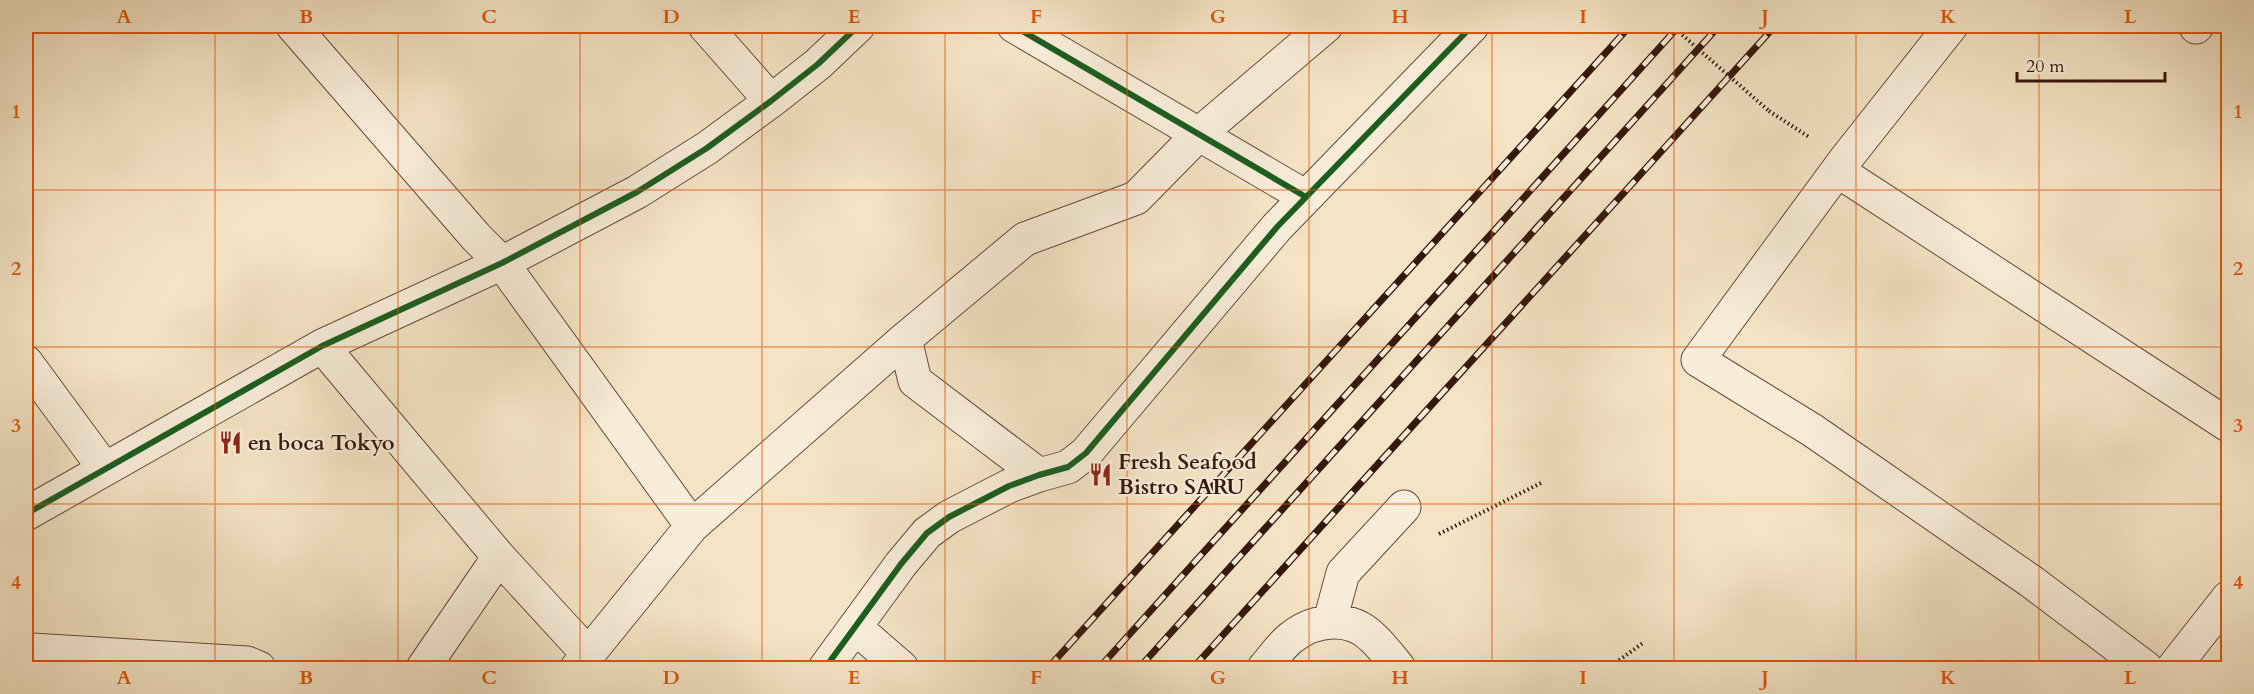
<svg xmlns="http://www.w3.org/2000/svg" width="2254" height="694" font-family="Cardo,serif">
  <rect width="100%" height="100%" fill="#f4e4c5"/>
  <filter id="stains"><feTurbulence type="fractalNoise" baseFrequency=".00333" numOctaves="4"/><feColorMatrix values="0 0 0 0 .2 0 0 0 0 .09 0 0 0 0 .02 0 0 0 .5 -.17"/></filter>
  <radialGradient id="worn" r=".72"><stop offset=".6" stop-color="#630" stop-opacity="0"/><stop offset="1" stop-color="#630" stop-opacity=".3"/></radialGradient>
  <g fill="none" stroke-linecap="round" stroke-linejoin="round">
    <defs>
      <path id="minor" d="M 293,26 L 476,237 L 502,263 L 692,526
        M 705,26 L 771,101
        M 1014,26 L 1306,197
        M 1951,26 L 1845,160 L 1698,360 L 1812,430 L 2032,582 L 2146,668
        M 2196,27 L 2197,26
        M 1838,171 L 2228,425
        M 905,339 L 915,381 L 1039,475
        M 322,346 L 499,557 L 588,654
        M 26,362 L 104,468
        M 26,514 L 322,346 L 502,263 L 637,192 L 707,148 L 771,101 L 818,64 L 858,26
        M 1330,621 L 1343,573 L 1404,507
        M 856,628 L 902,668
        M 26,658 L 32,650 L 247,663 L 259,668
        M 423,668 L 499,557
        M 577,668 L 692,526 L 905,339 L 1025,239 L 1136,198 L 1199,134 L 1326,26
        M 825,668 L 901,564 L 927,533 L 949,517 L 1009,486 L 1039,475 L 1068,467 L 1086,453 L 1277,227 L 1472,26
        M 1264,668 C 1273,658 1281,645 1292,637 C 1315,619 1350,615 1372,637 C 1382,646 1391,658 1399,668
        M 2173,668 L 2228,598"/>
    </defs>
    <!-- minor casing -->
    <use href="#minor" stroke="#664a3a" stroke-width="35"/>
    <!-- path -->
    <path stroke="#36170b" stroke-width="4" stroke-dasharray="1.5 3" stroke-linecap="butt" d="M 1769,111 L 1809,137
      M 1439,534 L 1541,483
      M 1608,668 L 1643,643"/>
    <!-- minor -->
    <use href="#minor" stroke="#f8edd9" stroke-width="33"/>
    <defs>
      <path id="rail" d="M 1048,668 L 1630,26
        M 1099,668 L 1679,26
        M 1139,668 L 1719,26
        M 1193,668 L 1775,26"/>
    </defs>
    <!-- rail casing -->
    <use href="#rail" stroke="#36170b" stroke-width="7"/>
    <!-- rail -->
    <use href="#rail" stroke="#f8edd9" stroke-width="4.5" stroke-dasharray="14" stroke-linecap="butt"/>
    <!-- path-bridge -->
    <path stroke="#36170b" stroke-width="4" stroke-dasharray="1.5 3" stroke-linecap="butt" d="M 1672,26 L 1769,111"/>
    <defs>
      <path id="cycleway" d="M 1014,26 L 1306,197
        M 26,514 L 322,346 L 502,263 L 637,192 L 707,148 L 771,101 L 818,64 L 858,26
        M 825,668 L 901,564 L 927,533 L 949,517 L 1009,486 L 1039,475 L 1068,467 L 1086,453 L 1277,227 L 1472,26"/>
    </defs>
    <!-- cycleway casing -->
    <use href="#cycleway" stroke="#f8edd9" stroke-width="10"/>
    <!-- cycleway -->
    <use href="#cycleway" stroke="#1b5e20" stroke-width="6"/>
  </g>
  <!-- grid -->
  <path fill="none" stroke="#df560c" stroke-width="1.5" stroke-opacity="0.55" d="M 215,26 L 215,668M 398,26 L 398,668M 580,26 L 580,668M 762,26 L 762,668M 945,26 L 945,668M 1127,26 L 1127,668M 1309,26 L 1309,668M 1492,26 L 1492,668M 1674,26 L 1674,668M 1856,26 L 1856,668M 2039,26 L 2039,668M 26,190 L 2228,190M 26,347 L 2228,347M 26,504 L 2228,504"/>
  <!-- icons -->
  <defs>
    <symbol id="restaurant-bare" viewBox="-9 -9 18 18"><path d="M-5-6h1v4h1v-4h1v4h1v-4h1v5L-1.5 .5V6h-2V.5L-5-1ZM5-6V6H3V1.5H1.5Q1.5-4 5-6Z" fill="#8f2418" stroke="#f8edd9" stroke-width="2.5" paint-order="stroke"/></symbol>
  </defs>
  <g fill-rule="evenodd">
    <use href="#restaurant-bare" x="214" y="426" width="33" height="33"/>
    <use href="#restaurant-bare" x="1084" y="458" width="33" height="33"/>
  </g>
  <g text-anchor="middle" stroke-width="4.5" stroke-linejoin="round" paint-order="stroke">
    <!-- poi labels -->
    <g font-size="22" font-weight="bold" fill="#36170b" stroke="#f8edd9" text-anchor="start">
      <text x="248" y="450">en boca Tokyo</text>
      <text x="1118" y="469">Fresh Seafood<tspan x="1118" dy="25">Bistro SARU</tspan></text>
    </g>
  </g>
  <!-- margin -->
  <rect width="2254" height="694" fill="none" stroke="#f4e4c5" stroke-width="66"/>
  <!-- scale -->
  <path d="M2017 72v9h148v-9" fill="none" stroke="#36170b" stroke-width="3"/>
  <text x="2026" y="72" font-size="18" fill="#36170b" stroke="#f8edd9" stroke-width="4.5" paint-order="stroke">20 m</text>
  <rect x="33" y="33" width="2188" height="628" fill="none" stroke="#df560c" stroke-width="2"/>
  <g font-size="20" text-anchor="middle" font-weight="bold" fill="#df560c">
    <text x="124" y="23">A</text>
    <text x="306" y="23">B</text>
    <text x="489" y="23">C</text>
    <text x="671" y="23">D</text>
    <text x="854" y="23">E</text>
    <text x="1036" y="23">F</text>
    <text x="1218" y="23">G</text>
    <text x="1400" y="23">H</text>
    <text x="1583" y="23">I</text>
    <text x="1765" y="23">J</text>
    <text x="1948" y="23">K</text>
    <text x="2130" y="23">L</text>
    <text x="16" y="118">1</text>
    <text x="2238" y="118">1</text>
    <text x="16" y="275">2</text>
    <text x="2238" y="275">2</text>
    <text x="16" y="432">3</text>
    <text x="2238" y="432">3</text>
    <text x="16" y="589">4</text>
    <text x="2238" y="589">4</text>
    <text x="124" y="684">A</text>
    <text x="306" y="684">B</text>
    <text x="489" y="684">C</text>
    <text x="671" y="684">D</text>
    <text x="854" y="684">E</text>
    <text x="1036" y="684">F</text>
    <text x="1218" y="684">G</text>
    <text x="1400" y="684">H</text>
    <text x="1583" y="684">I</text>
    <text x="1765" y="684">J</text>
    <text x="1948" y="684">K</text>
    <text x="2130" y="684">L</text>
  </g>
  <rect width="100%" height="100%" filter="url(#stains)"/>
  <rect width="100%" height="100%" fill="url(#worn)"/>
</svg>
